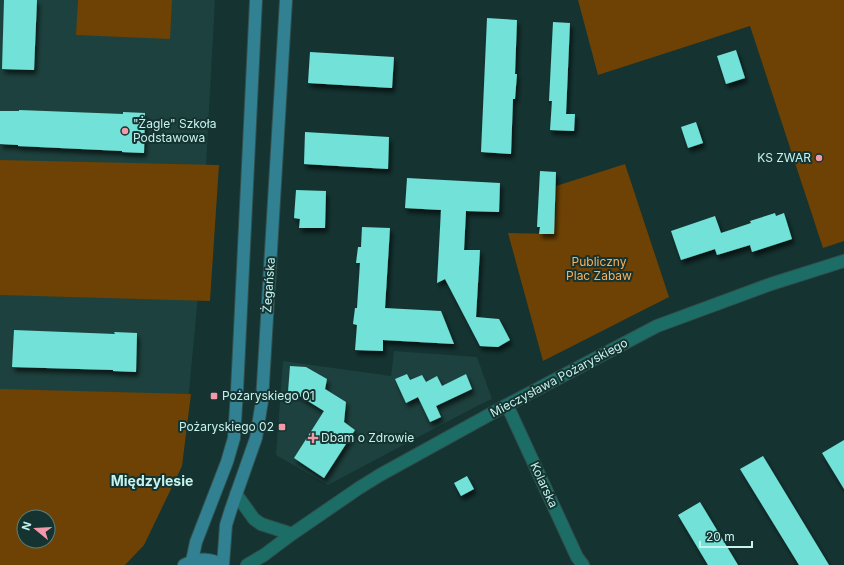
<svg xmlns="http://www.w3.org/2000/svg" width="844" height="565" font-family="Inter,sans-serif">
  <defs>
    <filter id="shadow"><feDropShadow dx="2.5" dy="4.5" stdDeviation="2" flood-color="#0009"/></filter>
  </defs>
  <rect width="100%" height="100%" fill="#143331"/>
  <!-- built -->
  <path fill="#1d413e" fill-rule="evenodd" d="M 0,0 L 215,0 L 200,275 L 182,466 L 144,545 L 125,565 L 0,565 ZM 24,517 L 48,517 L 48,541 L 24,541 Z
    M 394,351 L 477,357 L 492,399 L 477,406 L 328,485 L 276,455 L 283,361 L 391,376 Z"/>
  <!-- green -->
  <path fill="#6d4204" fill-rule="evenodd" d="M 78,0 L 172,0 L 170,39 L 76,35 Z
    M 578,0 L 844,0 L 844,241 L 823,248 L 750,26 L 598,75 Z
    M 0,160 L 219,165 L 210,301 L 0,295 Z
    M 625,164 L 669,297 L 543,361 L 508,233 L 553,234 L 556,186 Z
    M 0,389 L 191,394 L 182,466 L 144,545 L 125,565 L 0,565 ZM 24,517 L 48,517 L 48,541 L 24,541 Z"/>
  <!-- building -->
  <path fill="#72e1d7" filter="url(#shadow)" d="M 4,0 L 37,0 L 34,70 L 2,69 Z
    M 487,18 L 517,20 L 515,74 L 517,74 L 515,99 L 513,99 L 511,154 L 481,152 Z
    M 553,22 L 570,23 L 566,114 L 575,114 L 574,131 L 550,130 L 552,101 L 549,101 Z
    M 736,50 L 745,78 L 726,84 L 717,56 Z
    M 310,52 L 394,57 L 392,88 L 308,83 Z
    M 19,110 L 123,114 L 123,112 L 145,113 L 144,153 L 122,152 L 122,151 L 18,146 L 18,145 L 0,144 L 0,111 L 19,111 Z
    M 696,122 L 703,143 L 688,148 L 681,127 Z
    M 305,132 L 389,137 L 388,169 L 304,164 Z
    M 540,171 L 556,172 L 554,234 L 539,234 L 540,227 L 537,227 Z
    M 407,178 L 500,183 L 499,212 L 466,211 L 464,250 L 480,250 L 476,317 L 499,319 L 510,340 L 498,347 L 480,346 L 445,279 L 437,283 L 441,210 L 405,208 Z
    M 296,190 L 326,191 L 325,228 L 299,228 L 300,219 L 294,218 Z
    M 775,213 L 776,216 L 784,213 L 792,239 L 752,252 L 750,245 L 717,255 L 715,249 L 681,260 L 671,231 L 715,216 L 721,233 L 751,223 L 750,221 Z
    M 362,227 L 390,228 L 385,308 L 441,311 L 454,344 L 383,340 L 383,351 L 355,350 L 357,325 L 353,324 L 355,308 L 357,308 L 360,263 L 356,263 L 358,247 L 361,247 Z
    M 14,330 L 115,334 L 114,332 L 137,333 L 136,372 L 113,371 L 113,370 L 12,367 Z
    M 290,366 L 306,367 L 327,379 L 325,389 L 346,402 L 344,422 L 355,430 L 324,478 L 294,458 L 324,411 L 295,393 L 288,392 Z
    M 407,374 L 410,380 L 422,375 L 426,382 L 437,376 L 442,386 L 466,374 L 472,389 L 436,406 L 441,417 L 430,422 L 418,397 L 406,403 L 395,379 Z
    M 844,440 L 844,489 L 822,453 Z
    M 763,456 L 829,565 L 799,565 L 740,469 Z
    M 467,476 L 474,489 L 461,496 L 454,483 Z
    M 700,502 L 738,565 L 708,565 L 678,515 Z"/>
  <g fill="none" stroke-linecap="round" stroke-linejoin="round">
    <defs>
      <path id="street" d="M 507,405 L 577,557 L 583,565
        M 236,494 L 254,519 L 261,524 L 292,534
        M 247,565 L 264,555 L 292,534 L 359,488 L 380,475 L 507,405 L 657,326 L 771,284 L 844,261"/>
      <path id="secondary" d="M 192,561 L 196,542 L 227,462 L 234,438 L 237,391 L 256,0
        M 184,565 C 197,558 209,557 222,565
        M 223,565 L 226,525 L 231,509 L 256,438 L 262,401 L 286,0"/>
    </defs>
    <!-- street casing -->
    <use href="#street" stroke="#304f4c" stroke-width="14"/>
    <!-- secondary casing -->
    <use href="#secondary" stroke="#304f4c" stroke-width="14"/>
    <!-- street -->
    <use href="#street" stroke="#1d6d67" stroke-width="12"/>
    <!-- secondary -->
    <use href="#secondary" stroke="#318193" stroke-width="12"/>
  </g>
  <!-- markers -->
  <g fill="#f39aaa" stroke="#143331" stroke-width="1.5">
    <circle cx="125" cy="131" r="4"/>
    <circle cx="819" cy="158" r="4"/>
    <rect x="210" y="392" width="8" height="8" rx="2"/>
    <rect x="278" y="423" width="8" height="8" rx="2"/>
    <path d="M311 432h4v4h4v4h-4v4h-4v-4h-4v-4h4z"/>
  </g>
  <g text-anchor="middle" stroke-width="4" stroke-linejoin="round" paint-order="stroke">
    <!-- poi labels -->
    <g font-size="12" fill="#c6f3ee" stroke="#143331" text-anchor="start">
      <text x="133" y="128">"Żagle" Szkoła<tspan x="133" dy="14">Podstawowa</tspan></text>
      <text x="811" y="162" text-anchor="end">KS ZWAR</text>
      <text x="222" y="400">Pożaryskiego 01</text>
      <text x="274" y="431" text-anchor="end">Pożaryskiego 02</text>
      <text x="321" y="442">Dbam o Zdrowie</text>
    </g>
    <!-- park labels -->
    <g font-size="12" fill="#fbb15c" stroke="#143331">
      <text x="599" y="266">Publiczny<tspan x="599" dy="14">Plac Zabaw</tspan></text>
    </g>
    <!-- street labels -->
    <g font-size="12" fill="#c6f3ee" stroke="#143331">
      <text transform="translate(269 285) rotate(-86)" y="4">Żegańska</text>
      <text transform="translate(559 378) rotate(-28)" y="4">Mieczysława Pożaryskiego</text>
      <text transform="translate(544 485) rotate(65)" y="4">Kolarska</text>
    </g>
    <!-- quarter labels -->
    <g font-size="14" font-weight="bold" fill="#c6f3ee" stroke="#143331">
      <text x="152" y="486">Międzylesie</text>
    </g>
  </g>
  <!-- north arrow -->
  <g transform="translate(36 529) rotate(288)"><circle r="19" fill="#143331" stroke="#5b807d"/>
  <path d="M0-3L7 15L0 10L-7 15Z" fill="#f39aaa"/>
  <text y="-6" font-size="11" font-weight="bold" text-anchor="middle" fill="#c6f3ee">N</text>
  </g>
  <!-- scale -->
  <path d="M700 541v6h52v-6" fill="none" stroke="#c6f3ee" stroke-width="2"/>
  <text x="706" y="541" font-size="12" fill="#c6f3ee" stroke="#143331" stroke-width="3" paint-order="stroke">20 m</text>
</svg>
